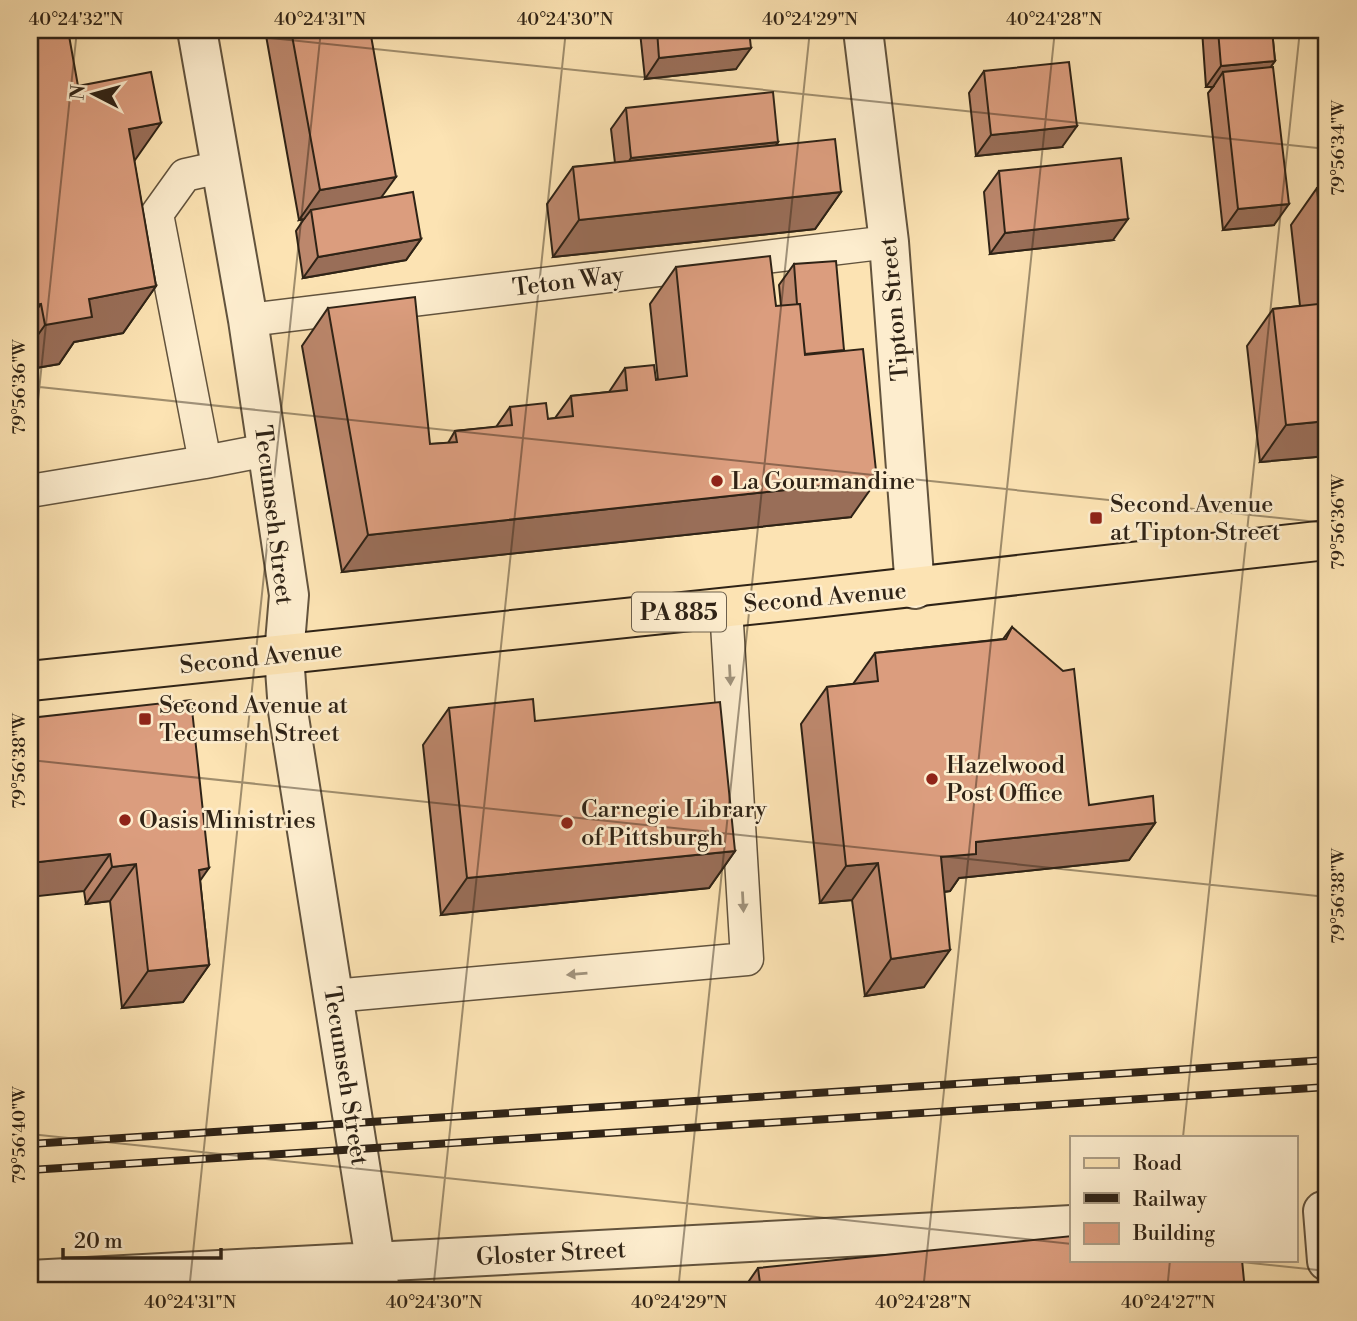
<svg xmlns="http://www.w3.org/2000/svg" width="1357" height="1321" font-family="'Libre Bodoni',serif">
  <rect width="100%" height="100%" fill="#fce3b3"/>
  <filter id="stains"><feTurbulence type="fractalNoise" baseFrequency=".00286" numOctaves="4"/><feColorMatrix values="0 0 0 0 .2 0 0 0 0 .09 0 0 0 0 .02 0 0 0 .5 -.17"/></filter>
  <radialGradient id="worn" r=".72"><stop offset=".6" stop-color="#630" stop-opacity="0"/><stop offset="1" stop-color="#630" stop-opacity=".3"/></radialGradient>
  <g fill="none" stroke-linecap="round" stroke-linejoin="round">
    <defs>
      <path id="service" d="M 248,320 L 889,242
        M 205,462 L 267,450
        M 30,491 L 205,462 L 157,214 L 185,175 L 221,167
        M 333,996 L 747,959 L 726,607"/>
      <path id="minor" d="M 197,30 L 248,320 L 289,595 L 284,655 L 288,711 L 380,1291
        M 863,30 L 889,242 L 915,589
        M 1323,1211 L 1327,1261
        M 30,1280 L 1072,1225"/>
      <path id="primary" d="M 30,681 C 463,636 895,591 1327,540"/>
    </defs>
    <!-- service casing -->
    <use href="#service" stroke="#62533d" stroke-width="35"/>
    <!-- minor casing -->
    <use href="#minor" stroke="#62533d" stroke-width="42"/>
    <!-- primary casing -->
    <use href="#primary" stroke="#2f2316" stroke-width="42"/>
    <!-- service -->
    <use href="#service" stroke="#fdedce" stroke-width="32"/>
    <!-- minor -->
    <use href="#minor" stroke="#fdedce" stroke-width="38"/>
    <!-- primary -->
    <use href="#primary" stroke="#fce3b3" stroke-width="38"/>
    <defs>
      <path id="rail" d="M 30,1144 L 1327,1060
        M 30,1170 L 1327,1087"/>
    </defs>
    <!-- rail casing -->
    <use href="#rail" stroke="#2f2316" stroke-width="8"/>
    <!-- rail -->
    <use href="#rail" stroke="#fdedce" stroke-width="5" stroke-dasharray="16" stroke-linecap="butt"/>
  </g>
  <!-- wall -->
  <path fill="#bc876c" stroke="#2f2316" stroke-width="2" d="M 30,30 L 78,86 L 134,161 L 156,286 L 123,333 L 74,342 L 59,364 L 30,369 Z
    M 265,30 L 370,30 L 381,197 L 421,239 L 406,260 L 303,278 L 296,231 L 304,219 L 299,220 Z
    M 641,30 L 749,30 L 736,69 L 645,79 L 640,32 Z
    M 1202,30 L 1272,30 L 1275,61 L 1270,67 L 1274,225 L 1223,230 L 1208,93 L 1213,87 L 1206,87 Z
    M 984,71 L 1062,147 L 976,156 L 969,93 Z
    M 626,108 L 778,142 L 776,146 L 841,192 L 815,229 L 553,257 L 547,204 L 573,167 L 615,163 L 611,129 Z
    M 999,171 L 1113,240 L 990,254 L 984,192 Z
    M 1327,187 L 1327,456 L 1260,462 L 1247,346 L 1273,309 L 1300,306 L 1291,225 L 1317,188 Z
    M 794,264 L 844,350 L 843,351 L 851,517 L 342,572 L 302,346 L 328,308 L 430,444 L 448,443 L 455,431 L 496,427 L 510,407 L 548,419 L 555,418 L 571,396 L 609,392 L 625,368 L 658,380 L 650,304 L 676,267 L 776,306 L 781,306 L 779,285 Z
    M 1012,627 L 1089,805 L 1155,823 L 1129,860 L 959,878 L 950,891 L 944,892 L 924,987 L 865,996 L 852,900 L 820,903 L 801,724 L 827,687 L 853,684 L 875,653 L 1003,639 Z
    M 449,708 L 535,721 L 735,851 L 709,888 L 441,915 L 423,745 Z
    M 30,718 L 200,880 L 209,965 L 183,1002 L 122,1008 L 110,901 L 86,904 L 84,891 Z
    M 758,1268 L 1245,1291 L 742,1291 Z"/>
  <!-- shaded-wall -->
  <path fill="#996e58" stroke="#2f2316" stroke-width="2" d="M 751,48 L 736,69 L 645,79 L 659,58 Z
    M 1275,61 L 1260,82 L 1223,72 L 1213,87 L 1206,87 L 1221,66 Z
    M 161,123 L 128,170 L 129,129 Z
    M 1077,126 L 1062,147 L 976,156 L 991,135 Z
    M 778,142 L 764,163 L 617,179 L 631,158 Z
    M 396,177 L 375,206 L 311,210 L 304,219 L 299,220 L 320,190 Z
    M 841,192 L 815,229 L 553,257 L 579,220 Z
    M 1289,204 L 1274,225 L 1223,230 L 1238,209 Z
    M 1128,219 L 1113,240 L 990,254 L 1005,233 Z
    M 421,239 L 406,260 L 303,278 L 318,257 Z
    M 156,286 L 123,333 L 74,342 L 59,364 L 30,369 L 30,346 L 45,325 L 89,299 Z
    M 41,304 L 30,319 L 30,306 Z
    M 1327,421 L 1327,456 L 1260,462 L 1286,425 Z
    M 877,480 L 851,517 L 342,572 L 368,535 Z
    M 1155,823 L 1129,860 L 959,878 L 950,891 L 915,895 L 941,857 L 976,842 Z
    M 735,851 L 709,888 L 441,915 L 467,878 Z
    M 110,854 L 84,891 L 30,897 L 30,863 Z
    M 878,863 L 852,900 L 820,903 L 846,866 Z
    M 136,864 L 110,901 L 86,904 L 112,867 Z
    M 209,868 L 183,905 L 199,870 Z
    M 950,950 L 924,987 L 865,996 L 891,959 Z
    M 209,965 L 183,1002 L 122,1008 L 148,971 Z"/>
  <!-- building -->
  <path fill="#db9d7e" stroke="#2f2316" stroke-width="2" d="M 30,30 L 68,30 L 78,86 L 151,72 L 161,123 L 129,129 L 156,286 L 89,299 L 92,317 L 45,325 L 41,304 L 30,306 Z
    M 291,30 L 370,30 L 396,177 L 320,190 Z
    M 657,30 L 749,30 L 751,48 L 659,58 Z
    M 1218,30 L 1272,30 L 1275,61 L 1221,66 Z
    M 1069,62 L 1077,126 L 991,135 L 984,71 Z
    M 1273,67 L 1289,204 L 1238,209 L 1223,72 Z
    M 773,92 L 778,142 L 631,158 L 626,108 Z
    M 835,139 L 841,192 L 579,220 L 573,167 Z
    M 1121,158 L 1128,219 L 1005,233 L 999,171 Z
    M 1327,187 L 1327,283 L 1317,188 Z
    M 413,192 L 421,239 L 318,257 L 311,210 Z
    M 770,256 L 776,306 L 800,304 L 805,355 L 863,349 L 877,480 L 368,535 L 328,308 L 415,297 L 430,444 L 457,442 L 455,431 L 512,425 L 510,407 L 546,403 L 548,419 L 573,416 L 571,396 L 627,390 L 625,368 L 654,365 L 656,380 L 687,376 L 676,267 Z
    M 836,261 L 844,350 L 805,354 L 800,304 L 797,304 L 794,264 Z
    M 1327,303 L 1327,421 L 1286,425 L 1273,309 Z
    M 1012,627 L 1063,671 L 1074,669 L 1089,805 L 1153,796 L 1155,823 L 976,842 L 976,854 L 941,857 L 950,950 L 891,959 L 878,863 L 846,866 L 827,687 L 878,681 L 875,653 L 1006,639 Z
    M 533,699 L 535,721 L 720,702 L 735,851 L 467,878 L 449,708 Z
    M 191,700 L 209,868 L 199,870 L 209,965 L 148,971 L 136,864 L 112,867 L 110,854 L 30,863 L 30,718 Z
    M 1072,1236 L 1072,1260 L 1242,1260 L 1245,1291 L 761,1291 L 758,1268 Z"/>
  <!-- one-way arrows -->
  <defs><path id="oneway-solid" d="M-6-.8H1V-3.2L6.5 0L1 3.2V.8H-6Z" transform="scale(1.75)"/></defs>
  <g fill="#a0927b">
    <use href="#oneway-solid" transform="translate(730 675) rotate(87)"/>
    <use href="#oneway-solid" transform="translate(743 902) rotate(87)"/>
    <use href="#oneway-solid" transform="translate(577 974) rotate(175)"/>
  </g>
  <!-- ticks -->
  <path fill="none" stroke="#2f2316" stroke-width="2" stroke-opacity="0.45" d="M 194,30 L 1327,149M 30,386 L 1327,523M 30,476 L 77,30M 30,760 L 1327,897M 30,1134 L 1072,1244M 1183,1137 L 1300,30M 1223,1260 L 1327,1271M 189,1291 L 321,30M 433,1291 L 566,30M 678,1291 L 810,30M 923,1291 L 1055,30M 1167,1291 L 1170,1260"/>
  <!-- markers -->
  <g fill="#8f2418" stroke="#fdedce" stroke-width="2.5">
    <circle cx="717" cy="481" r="7"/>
    <rect x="1089" y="511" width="14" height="14" rx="3.5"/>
    <rect x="138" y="712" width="14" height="14" rx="3.5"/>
    <circle cx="932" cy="779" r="7"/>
    <circle cx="125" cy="820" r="7"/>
    <circle cx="567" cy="823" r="7"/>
  </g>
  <g text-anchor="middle" stroke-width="5" stroke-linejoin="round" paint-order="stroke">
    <!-- shield labels -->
    <rect fill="#fdedce" stroke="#6d604d" stroke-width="2" x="632" y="592.5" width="94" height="39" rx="5"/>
    <g font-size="23" font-weight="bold" fill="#2f2316">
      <text x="679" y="620">PA 885</text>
    </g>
    <!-- street labels -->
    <g font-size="24" fill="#2f2316" stroke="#fdedce">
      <text transform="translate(568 281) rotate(-7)" y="8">Teton Way</text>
      <text transform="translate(894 309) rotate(-95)" y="8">Tipton Street</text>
      <text transform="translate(274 515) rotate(83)" y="8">Tecumseh Street</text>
      <text transform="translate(825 597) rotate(-5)" y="8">Second Avenue</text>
      <text transform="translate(261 657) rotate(-6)" y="8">Second Avenue</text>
      <text transform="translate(346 1076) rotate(81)" y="8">Tecumseh Street</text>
      <text transform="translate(551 1253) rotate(-3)" y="8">Gloster Street</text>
    </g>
    <!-- poi labels -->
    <g font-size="24" fill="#2f2316" stroke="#fdedce" text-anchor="start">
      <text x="731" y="489">La Gourmandine</text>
      <text x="1110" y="512">Second Avenue<tspan x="1110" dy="28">at Tipton Street</tspan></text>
      <text x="159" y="713">Second Avenue at<tspan x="159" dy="28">Tecumseh Street</tspan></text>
      <text x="946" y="773">Hazelwood<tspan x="946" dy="28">Post Office</tspan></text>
      <text x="581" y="817">Carnegie Library<tspan x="581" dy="28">of Pittsburgh</tspan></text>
      <text x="139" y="828">Oasis Ministries</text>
    </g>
  </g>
  <!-- margin -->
  <rect width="1357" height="1321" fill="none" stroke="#fce3b3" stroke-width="77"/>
  <!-- legend -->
  <rect x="1070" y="1136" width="228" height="126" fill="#fdedce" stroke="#ab9c84" stroke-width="2"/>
  <rect x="1084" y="1158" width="35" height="10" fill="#fce3b3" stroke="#ab9c84" stroke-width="2"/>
  <text x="1133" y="1170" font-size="21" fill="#2f2316">Road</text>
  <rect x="1084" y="1193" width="35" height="10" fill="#2f2316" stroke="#ab9c84" stroke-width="2"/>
  <text x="1133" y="1206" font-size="21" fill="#2f2316">Railway</text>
  <rect x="1084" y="1223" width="35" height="21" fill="#db9d7e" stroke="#ab9c84" stroke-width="2"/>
  <text x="1133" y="1240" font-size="21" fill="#2f2316">Building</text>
  <!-- north arrow -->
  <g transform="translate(94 94) rotate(276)" stroke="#fdedce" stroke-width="5" paint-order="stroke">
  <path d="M0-5L12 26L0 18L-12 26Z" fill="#2f2316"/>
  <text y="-10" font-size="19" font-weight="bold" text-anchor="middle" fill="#2f2316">N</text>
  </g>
  <!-- scale -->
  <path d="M63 1248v10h158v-10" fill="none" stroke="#2f2316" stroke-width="3.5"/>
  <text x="74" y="1248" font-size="21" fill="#2f2316" stroke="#fdedce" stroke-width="5" paint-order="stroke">20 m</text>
  <rect x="38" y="38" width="1280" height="1244" fill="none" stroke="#2f2316" stroke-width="2.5"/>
  <g font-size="18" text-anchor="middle" fill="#2f2316">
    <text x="76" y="25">40°24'32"N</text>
    <text x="320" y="25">40°24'31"N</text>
    <text x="565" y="25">40°24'30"N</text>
    <text x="810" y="25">40°24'29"N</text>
    <text x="1054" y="25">40°24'28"N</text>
    <text transform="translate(1338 148) rotate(-90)" y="6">79°56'34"W</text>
    <text transform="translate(19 387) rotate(-90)" y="6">79°56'36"W</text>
    <text transform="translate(1338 522) rotate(-90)" y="6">79°56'36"W</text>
    <text transform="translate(19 761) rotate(-90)" y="6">79°56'38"W</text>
    <text transform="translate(1338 896) rotate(-90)" y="6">79°56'38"W</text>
    <text transform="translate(19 1135) rotate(-90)" y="6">79°56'40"W</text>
    <text x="190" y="1308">40°24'31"N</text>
    <text x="434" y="1308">40°24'30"N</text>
    <text x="679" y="1308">40°24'29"N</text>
    <text x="923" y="1308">40°24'28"N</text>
    <text x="1168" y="1308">40°24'27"N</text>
  </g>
  <rect width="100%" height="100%" filter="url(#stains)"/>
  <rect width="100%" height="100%" fill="url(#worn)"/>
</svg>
